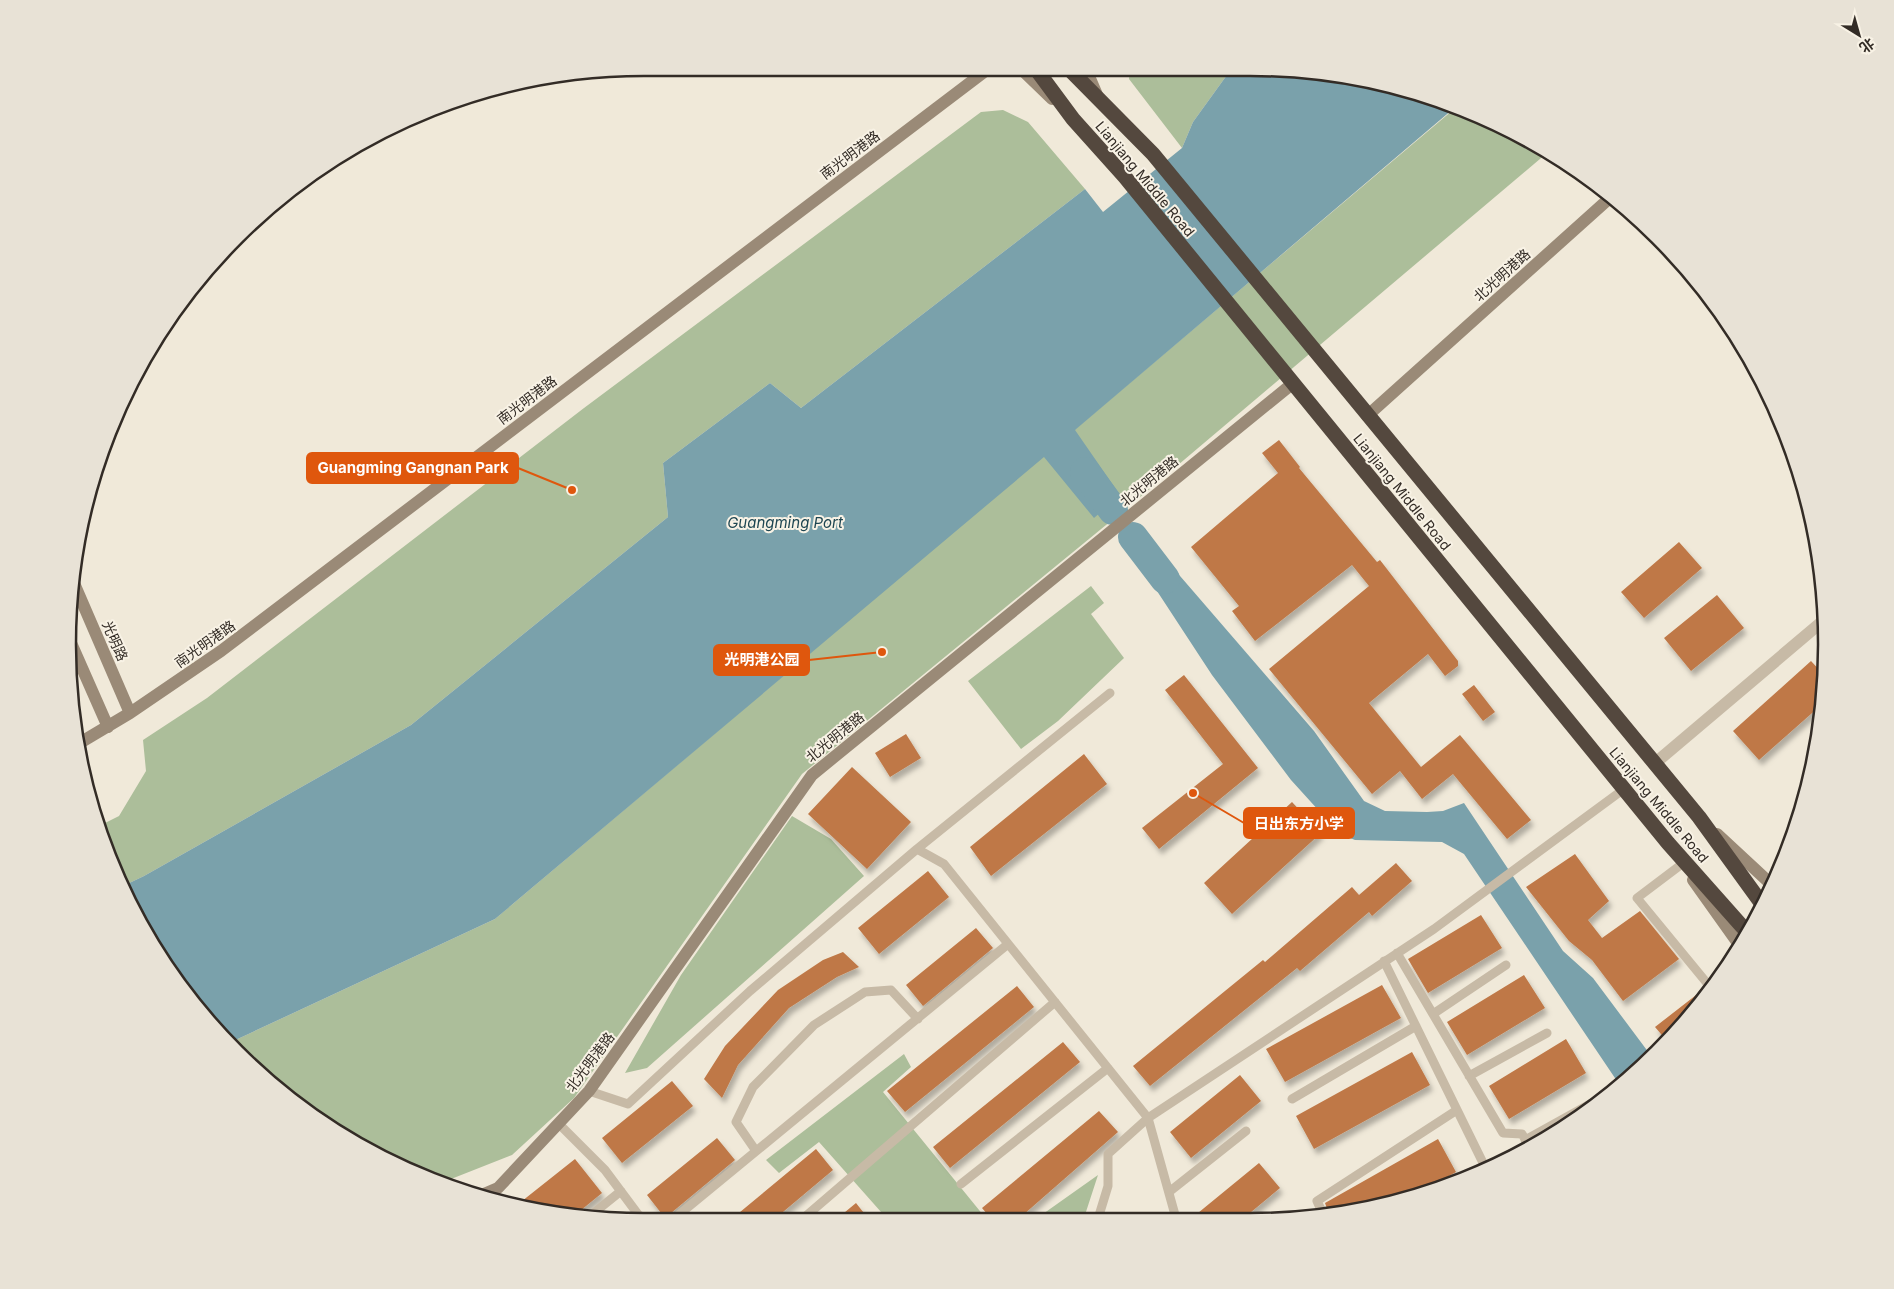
<svg xmlns="http://www.w3.org/2000/svg" width="1894" height="1289" font-family="Inter,'Noto Sans SC',sans-serif">
  <defs>
    <filter id="shadow"><feDropShadow dx="3" dy="5.5" stdDeviation="2.5" flood-color="#0004"/></filter>
  </defs>
  <rect width="100%" height="100%" fill="#f0e9d9"/>
  <!-- green -->
  <path fill="#acbe9a" d="M 1130,68 L 1232,68 L 1193,122 L 1182,148 L 1129,79 Z
    M 1003,110 L 1028,122 L 1085,189 L 801,408 L 770,383 L 663,463 L 668,517 L 411,725 L 144,876 L 123,886 L 97,827 L 119,816 L 146,771 L 143,740 L 207,698 L 584,408 L 981,112 Z
    M 1453,110 L 1505,127 L 1547,153 L 1139,498 L 802,774 L 574,1098 L 512,1155 L 446,1181 L 389,1162 L 293,1102 L 237,1053 L 229,1043 L 495,919 Z
    M 1091,586 L 1104,603 L 1091,614 L 1124,658 L 1058,721 L 1021,749 L 968,681 Z
    M 792,816 L 831,839 L 864,876 L 647,1068 L 625,1073 L 681,975 Z
    M 904,1054 L 911,1067 L 883,1092 L 988,1221 L 889,1221 L 819,1142 L 779,1173 L 766,1160 Z
    M 1098,1175 L 1083,1221 L 1033,1221 Z"/>
  <!-- water -->
  <path fill="#7aa1ab" d="M 1232,68 L 1250,68 L 1362,79 L 1453,109 L 1075,430 L 1120,495 L 1094,518 L 1044,457 L 495,919 L 229,1043 L 145,933 L 123,886 L 144,876 L 411,725 L 668,517 L 663,463 L 770,383 L 801,408 L 1085,189 L 1103,212 L 1182,148 L 1193,122 Z
    M 1141,546 L 1155,547 L 1314,731 L 1364,801 L 1385,811 L 1427,812 L 1443,811 L 1464,803 L 1563,951 L 1593,978 L 1652,1057 L 1619,1084 L 1464,854 L 1442,842 L 1355,840 L 1340,834 L 1291,780 L 1212,675 L 1138,562 Z"/>
  <g fill="none" stroke-linecap="round" stroke-linejoin="round">
    <!-- river -->
    <path stroke="#7aa1ab" stroke-width="30" d="M 1085,472 L 1113,510
      M 1133,537 L 1165,579"/>
  </g>
  <!-- building -->
  <path fill="#bf7847" filter="url(#shadow)" d="M 1279,440 L 1300,467 L 1299,468 L 1377,562 L 1380,560 L 1458,661 L 1458,666 L 1445,676 L 1428,654 L 1369,703 L 1421,767 L 1460,735 L 1531,820 L 1507,839 L 1453,774 L 1422,799 L 1400,771 L 1372,794 L 1269,669 L 1369,586 L 1352,565 L 1255,641 L 1232,611 L 1239,606 L 1191,547 L 1278,473 L 1262,453 Z
    M 1679,542 L 1702,568 L 1644,618 L 1621,592 Z
    M 1717,595 L 1744,628 L 1691,671 L 1664,638 Z
    M 1811,661 L 1824,675 L 1820,706 L 1759,760 L 1733,731 Z
    M 1184,675 L 1258,768 L 1159,849 L 1142,828 L 1223,764 L 1165,690 Z
    M 1474,685 L 1495,712 L 1483,721 L 1462,694 Z
    M 906,734 L 921,758 L 890,777 L 875,753 Z
    M 1084,754 L 1107,784 L 991,876 L 970,847 Z
    M 852,767 L 911,822 L 867,869 L 808,814 Z
    M 1292,802 L 1321,833 L 1232,914 L 1204,883 Z
    M 1575,854 L 1609,901 L 1588,920 L 1602,938 L 1640,911 L 1679,959 L 1623,1001 L 1592,960 L 1569,941 L 1526,887 Z
    M 1396,863 L 1412,881 L 1372,916 L 1369,912 L 1300,971 L 1297,968 L 1150,1086 L 1133,1066 L 1263,960 L 1265,962 L 1352,887 L 1359,895 Z
    M 928,871 L 949,897 L 879,954 L 858,928 Z
    M 1481,915 L 1502,948 L 1428,993 L 1408,959 Z
    M 976,928 L 993,948 L 923,1006 L 906,985 Z
    M 843,952 L 859,967 L 837,977 L 789,1008 L 738,1065 L 722,1098 L 704,1079 L 725,1046 L 778,990 L 823,960 Z
    M 1524,975 L 1545,1008 L 1467,1055 L 1447,1022 Z
    M 1382,985 L 1401,1018 L 1285,1082 L 1266,1049 Z
    M 1017,986 L 1034,1007 L 905,1112 L 887,1091 Z
    M 1700,992 L 1704,996 L 1667,1041 L 1655,1027 Z
    M 1566,1039 L 1586,1073 L 1509,1119 L 1489,1086 Z
    M 1063,1042 L 1080,1062 L 950,1168 L 933,1147 Z
    M 1412,1052 L 1430,1085 L 1314,1149 L 1296,1116 Z
    M 1240,1075 L 1261,1101 L 1191,1158 L 1170,1132 Z
    M 672,1081 L 693,1106 L 622,1163 L 602,1138 Z
    M 1099,1111 L 1118,1132 L 1015,1222 L 994,1222 L 982,1208 Z
    M 717,1138 L 735,1160 L 665,1218 L 647,1195 Z
    M 1438,1139 L 1456,1172 L 1418,1193 L 1362,1210 L 1329,1214 L 1325,1203 Z
    M 816,1149 L 833,1170 L 771,1222 L 728,1222 Z
    M 575,1159 L 602,1193 L 575,1215 L 532,1210 L 517,1205 Z
    M 1259,1163 L 1280,1188 L 1239,1222 L 1187,1222 Z
    M 856,1203 L 871,1222 L 833,1222 Z"/>
  <g fill="none" stroke-linecap="round" stroke-linejoin="round">
    <!-- lane -->
    <path stroke="#c7baa6" stroke-width="9" d="M 917,849 L 1110,693
      M 1682,864 L 1637,898 L 1711,988
      M 1397,953 L 1503,1133 L 1522,1134 L 1529,1146
      M 1384,961 L 1486,1169
      M 1433,1014 L 1506,965
      M 1469,1076 L 1547,1033
      M 589,1091 L 628,1104 L 750,991 L 917,849 L 944,864 L 1148,1118 L 1434,929 L 1624,789
      M 1292,1099 L 1416,1026
      M 559,1124 L 605,1170 L 643,1221
      M 1525,1140 L 1592,1103
      M 756,1151 L 736,1122 L 753,1087 L 814,1025 L 865,992 L 891,990 L 918,1019
      M 961,1184 L 1108,1068
      M 1169,1192 L 1246,1131
      M 1323,1214 L 1317,1201 L 1457,1110
      M 590,1216 L 621,1191
      M 670,1222 L 1008,944
      M 799,1222 L 1055,1002
      M 1097,1222 L 1108,1186 L 1108,1154 L 1148,1118 L 1177,1222"/>
    <!-- street -->
    <path stroke="#c7baa6" stroke-width="12" d="M 1654,764 L 1824,620"/>
    <!-- secondary -->
    <path stroke="#9a8a77" stroke-width="12" d="M 1021,69 L 1052,99
      M 1086,69 L 1098,97
      M 1367,416 L 1612,196
      M 73,581 L 130,713
      M 71,643 L 108,727
      M 78,744 L 130,713 L 221,651 L 988,69
      M 1717,834 L 1772,885
      M 1693,880 L 1740,946
      M 484,1194 L 498,1188 L 589,1091 L 812,775 L 1292,384"/>
    <!-- highway -->
    <path stroke="#54483e" stroke-width="15" d="M 1036,69 L 1073,119 L 1125,177 L 1668,843 L 1747,932
      M 1069,69 L 1153,154 L 1699,817 L 1762,904"/>
  </g>
  <g text-anchor="middle" stroke-width="4" stroke-linejoin="round" paint-order="stroke">
    <!-- street labels -->
    <g font-size="14" fill="#332c26" stroke="#f8f2e5">
      <text transform="translate(850 155) rotate(-37)" y="5">南光明港路</text>
      <text transform="translate(1145 179) rotate(50)" y="5">Lianjiang Middle Road</text>
      <text transform="translate(1502 275) rotate(-42)" y="5">北光明港路</text>
      <text transform="translate(527 400) rotate(-37)" y="5">南光明港路</text>
      <text transform="translate(1149 481) rotate(-39)" y="5">北光明港路</text>
      <text transform="translate(1402 492) rotate(51)" y="5">Lianjiang Middle Road</text>
      <text transform="translate(115 641) rotate(66)" y="5">光明路</text>
      <text transform="translate(205 644) rotate(-35)" y="5">南光明港路</text>
      <text transform="translate(835 737) rotate(-39)" y="5">北光明港路</text>
      <text transform="translate(1659 805) rotate(50)" y="5">Lianjiang Middle Road</text>
      <text transform="translate(590 1062) rotate(-53)" y="5">北光明港路</text>
    </g>
    <!-- water labels -->
    <g font-size="15" font-style="italic" fill="#1e4652" stroke="#f8f2e5">
      <text x="785" y="528">Guangming Port</text>
    </g>
  </g>
  <!-- crop -->
  <path d="M0 0H1894V1289H0ZM644 76H1250A568 568 0 0 1 1818 644V645A568 568 0 0 1 1250 1213H644A568 568 0 0 1 76 645V644A568 568 0 0 1 644 76Z" fill="#e8e2d6" fill-rule="evenodd"/>
  <path fill="none" stroke="#332c26" stroke-width="2.5" d="M644 76H1250A568 568 0 0 1 1818 644V645A568 568 0 0 1 1250 1213H644A568 568 0 0 1 76 645V644A568 568 0 0 1 644 76Z"/>
  <!-- callouts -->
  <path fill="none" stroke="#df570d" stroke-width="2" d="M572 490L518 468M882 652L809 660M1193 793L1244 823"/>
  <g fill="#df570d" stroke="#f8f2e5" stroke-width="2">
    <circle cx="572" cy="490" r="5"/>
    <circle cx="882" cy="652" r="5"/>
    <circle cx="1193" cy="793" r="5"/>
  </g>
  <g fill="#df570d" stroke="#df570d" stroke-width="2">
    <rect x="307" y="453" width="211" height="30" rx="5"/>
    <rect x="714" y="645" width="95" height="30" rx="5"/>
    <rect x="1244" y="808" width="110" height="30" rx="5"/>
  </g>
  <g font-size="15" text-anchor="middle" font-weight="bold" fill="#fff">
    <text x="413" y="473">Guangming Gangnan Park</text>
    <text x="762" y="665">光明港公园</text>
    <text x="1299" y="829">日出东方小学</text>
  </g>
  <!-- north arrow -->
  <g transform="translate(1859 35) rotate(143)" stroke="#f8f2e5" stroke-width="4" paint-order="stroke">
  <path d="M0-4L9 19L0 12L-9 19Z" fill="#332c26"/>
  <text y="-8" font-size="14" font-weight="bold" text-anchor="middle" fill="#332c26">北</text>
  </g>
</svg>
